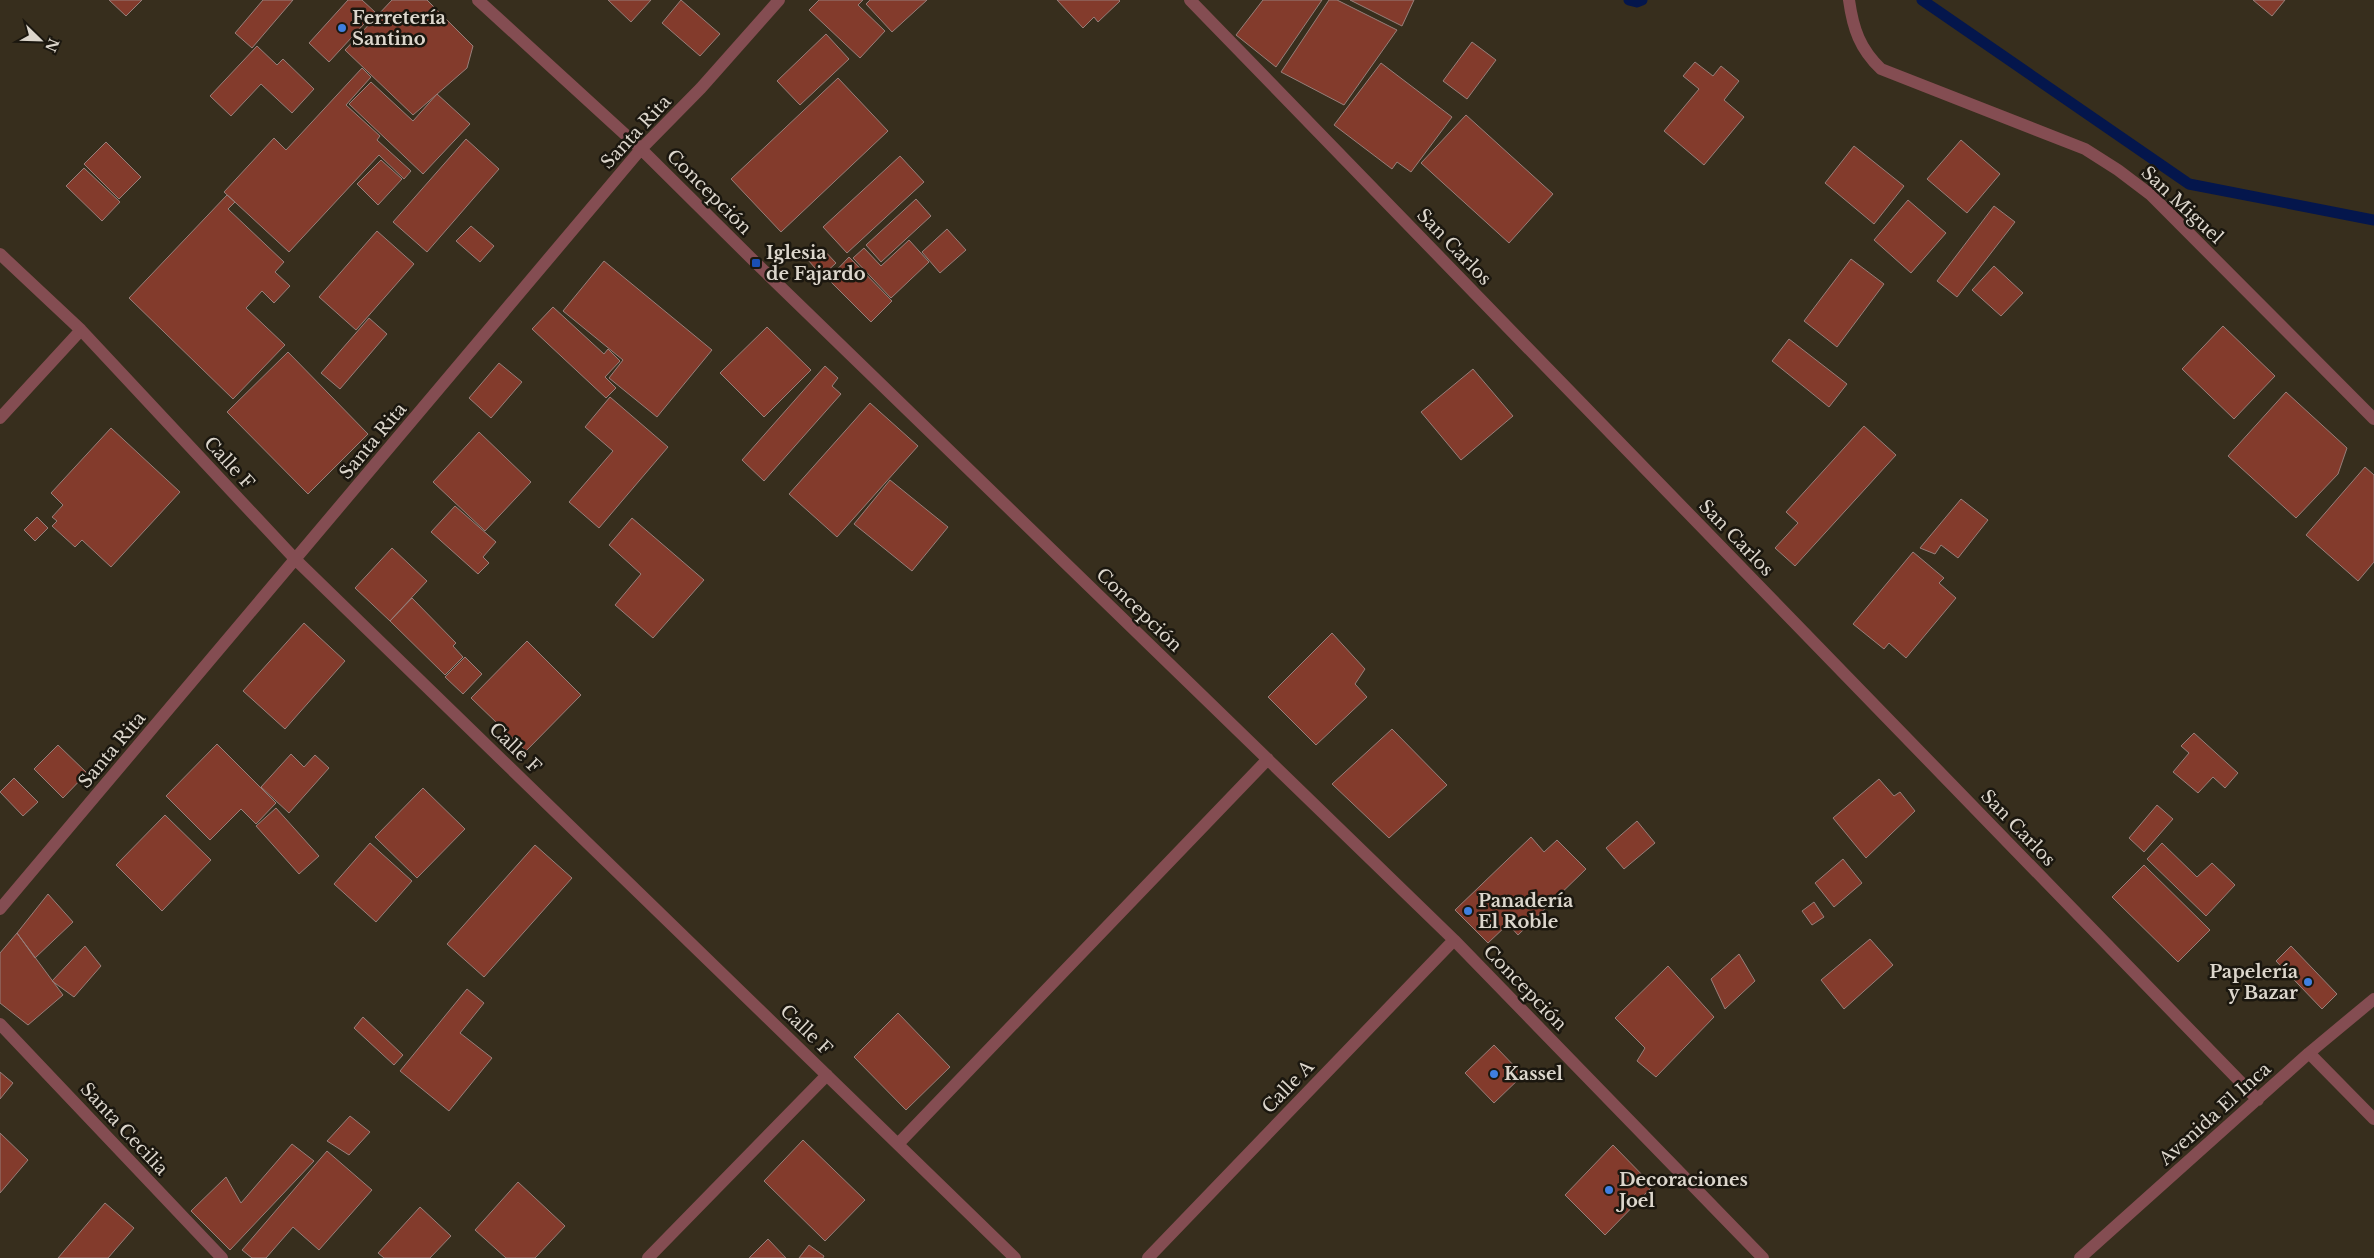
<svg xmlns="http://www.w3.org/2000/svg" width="2374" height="1258" font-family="'Libre Baskerville',serif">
  <rect width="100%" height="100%" fill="#372e1d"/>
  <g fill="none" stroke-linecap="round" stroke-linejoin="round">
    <!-- stream -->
    <path stroke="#04164c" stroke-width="11" d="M 1629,0 L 1637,2 L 1642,0
      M 1922,0 L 2189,184 L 2374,220"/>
  </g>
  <!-- building -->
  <path fill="#833b2c" stroke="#977f7a" d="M 109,0 L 142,0 L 126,16 Z
    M 263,0 L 293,0 L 252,48 L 235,33 Z
    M 348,0 L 362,0 L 375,12 L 329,62 L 309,43 Z
    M 392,0 L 427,0 L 473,46 L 467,68 L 413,115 L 345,50 Z
    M 608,0 L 651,0 L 631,22 Z
    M 681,0 L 720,34 L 700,56 L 662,23 Z
    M 819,0 L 863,0 L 858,5 L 885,31 L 860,58 L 809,10 Z
    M 870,0 L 927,0 L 892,32 L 866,4 Z
    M 1057,0 L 1119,0 L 1120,1 L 1098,22 L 1094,17 L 1083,28 Z
    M 1263,0 L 1322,0 L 1276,67 L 1236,35 Z
    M 1329,0 L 1337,0 L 1397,30 L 1344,105 L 1281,72 Z
    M 1350,0 L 1414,0 L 1402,26 Z
    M 2253,0 L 2285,0 L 2272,16 Z
    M 826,34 L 849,59 L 800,105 L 777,81 Z
    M 1472,42 L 1496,60 L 1467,99 L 1443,81 Z
    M 257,46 L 277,65 L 283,59 L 314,89 L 292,113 L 261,84 L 231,116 L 210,96 Z
    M 1695,62 L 1713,76 L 1721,66 L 1739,81 L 1724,100 L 1744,117 L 1704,165 L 1664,131 L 1699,89 L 1683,76 Z
    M 1381,63 L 1452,117 L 1411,172 L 1397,162 L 1392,169 L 1334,125 Z
    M 362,68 L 371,77 L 346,105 L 380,136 L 377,140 L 411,171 L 404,179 L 379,155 L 289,252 L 224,192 L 274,138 L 286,150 Z
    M 838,78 L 888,131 L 781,232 L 731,179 Z
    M 371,82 L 413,121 L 437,94 L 470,124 L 423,174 L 349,104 Z
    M 1466,115 L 1553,194 L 1509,243 L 1421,163 Z
    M 466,139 L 499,169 L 427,252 L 393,222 Z
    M 1961,140 L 2000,174 L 1967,213 L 1927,179 Z
    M 106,142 L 141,177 L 119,199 L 84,164 Z
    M 1854,146 L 1904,186 L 1874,224 L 1825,183 Z
    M 900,156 L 924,182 L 847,253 L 823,227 Z
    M 381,160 L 402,179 L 378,205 L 357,184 Z
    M 84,168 L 120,202 L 102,221 L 66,186 Z
    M 227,195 L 235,202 L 228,209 L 284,262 L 275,272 L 290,286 L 274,303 L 262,291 L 246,308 L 285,345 L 233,399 L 129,298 Z
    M 916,199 L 931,216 L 881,262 L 866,245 Z
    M 1908,200 L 1946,233 L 1911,273 L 1874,240 Z
    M 1994,206 L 2015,222 L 1957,297 L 1937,281 Z
    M 471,226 L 494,246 L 480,262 L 456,241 Z
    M 947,229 L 966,250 L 940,273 L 922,252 Z
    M 377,231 L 414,264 L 356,330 L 319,297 Z
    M 909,240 L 929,262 L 891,298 L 853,258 L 864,248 L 881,266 Z
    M 821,247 L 836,263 L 822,276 L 808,260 Z
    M 849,257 L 892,301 L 871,322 L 828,279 Z
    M 1851,259 L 1884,284 L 1837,347 L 1804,321 Z
    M 604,261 L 712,350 L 657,417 L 609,378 L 623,360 L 563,311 Z
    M 1994,266 L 2023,293 L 2001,316 L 1972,290 Z
    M 553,307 L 604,354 L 608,349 L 620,361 L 605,377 L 616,388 L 606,398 L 532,329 Z
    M 369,318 L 387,334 L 340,389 L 321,373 Z
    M 2223,326 L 2275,376 L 2234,419 L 2182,369 Z
    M 767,327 L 811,370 L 764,417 L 720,373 Z
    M 1789,339 L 1847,384 L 1829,407 L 1772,361 Z
    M 288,352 L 368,434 L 308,494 L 227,412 Z
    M 499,363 L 522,382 L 491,418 L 469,398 Z
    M 825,366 L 838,378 L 832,386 L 841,394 L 764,481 L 742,460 Z
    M 1473,369 L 1513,416 L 1461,460 L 1421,412 Z
    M 2286,392 L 2347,448 L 2338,474 L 2296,518 L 2228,456 Z
    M 610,397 L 668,447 L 599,528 L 569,502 L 613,451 L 585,427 Z
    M 870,403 L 918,446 L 837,537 L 789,494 Z
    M 1864,426 L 1896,455 L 1795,566 L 1775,548 L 1798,523 L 1786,512 Z
    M 111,428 L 180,492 L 111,567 L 82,540 L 75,547 L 52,526 L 57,521 L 52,517 L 63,505 L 51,493 Z
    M 479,432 L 531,482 L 485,531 L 433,482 Z
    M 2365,467 L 2374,475 L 2374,562 L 2358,581 L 2306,535 Z
    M 890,480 L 948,527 L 912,571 L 854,524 Z
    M 1961,499 L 1988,520 L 1958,558 L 1941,545 L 1935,554 L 1920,548 Z
    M 455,506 L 496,542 L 483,557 L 489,563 L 478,574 L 431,532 Z
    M 37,517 L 48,528 L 35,541 L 24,530 Z
    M 632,518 L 704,580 L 653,638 L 615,605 L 641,574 L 609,545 Z
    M 392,548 L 427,581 L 390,621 L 355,588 Z
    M 1913,552 L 1944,578 L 1939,583 L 1956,598 L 1906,658 L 1889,643 L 1884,649 L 1853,624 Z
    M 412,598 L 456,643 L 453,646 L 463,657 L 445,675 L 390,621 Z
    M 304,623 L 345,661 L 285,729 L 243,691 Z
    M 1332,633 L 1365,669 L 1355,684 L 1367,697 L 1316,745 L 1268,697 Z
    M 527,641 L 581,695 L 526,751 L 471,698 Z
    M 465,657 L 482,674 L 463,694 L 445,677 Z
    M 1392,729 L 1447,785 L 1389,838 L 1332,784 Z
    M 2194,733 L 2238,773 L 2225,788 L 2213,777 L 2198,793 L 2173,772 L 2189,753 L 2181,746 Z
    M 217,744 L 276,803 L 256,824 L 241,809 L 210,840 L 166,796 Z
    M 58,745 L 87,773 L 63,798 L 34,769 Z
    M 291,754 L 304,767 L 315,755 L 329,768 L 289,813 L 261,787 Z
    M 14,778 L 38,802 L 23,816 L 0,792 Z
    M 1879,779 L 1894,796 L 1900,792 L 1915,811 L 1866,858 L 1833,818 Z
    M 423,788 L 465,829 L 417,878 L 375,837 Z
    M 2157,805 L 2173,819 L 2144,852 L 2129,838 Z
    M 276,808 L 319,856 L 299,874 L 256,826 Z
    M 165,815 L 211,860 L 162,911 L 116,865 Z
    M 1637,821 L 1655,843 L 1624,869 L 1606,848 Z
    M 1531,837 L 1544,852 L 1557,840 L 1586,869 L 1518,935 L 1508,924 L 1488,943 L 1455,910 Z
    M 370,843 L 412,881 L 376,922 L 334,884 Z
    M 2162,843 L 2197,877 L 2212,863 L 2235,885 L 2206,916 L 2147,859 Z
    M 535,845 L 572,878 L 484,977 L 447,944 Z
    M 1843,859 L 1862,883 L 1834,907 L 1815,883 Z
    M 2144,865 L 2210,930 L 2178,962 L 2112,897 Z
    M 48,894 L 73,922 L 35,958 L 17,933 Z
    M 1814,902 L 1824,917 L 1812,925 L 1802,911 Z
    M 17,933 L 63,995 L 28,1025 L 0,1003 L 0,953 Z
    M 1870,939 L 1893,965 L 1844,1009 L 1821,980 Z
    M 85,946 L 101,966 L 74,997 L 52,981 Z
    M 2291,946 L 2337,994 L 2322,1009 L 2276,961 Z
    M 1739,954 L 1755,981 L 1725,1009 L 1711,979 Z
    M 1668,966 L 1714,1017 L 1656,1077 L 1637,1061 L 1645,1048 L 1615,1018 Z
    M 467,989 L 484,1003 L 460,1033 L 492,1058 L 449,1111 L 400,1071 Z
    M 898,1013 L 950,1067 L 906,1110 L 854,1057 Z
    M 363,1017 L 403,1055 L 394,1065 L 354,1028 Z
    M 1494,1045 L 1523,1075 L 1494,1103 L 1465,1073 Z
    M 0,1072 L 13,1083 L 0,1099 Z
    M 350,1116 L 370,1132 L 349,1155 L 327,1141 Z
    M 0,1133 L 28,1160 L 0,1193 Z
    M 803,1140 L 865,1200 L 825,1241 L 764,1181 Z
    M 292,1144 L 314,1161 L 230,1250 L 191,1211 L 226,1177 L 241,1203 Z
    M 1613,1145 L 1653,1186 L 1605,1235 L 1565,1195 Z
    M 327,1151 L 372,1190 L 319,1250 L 293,1227 L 266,1258 L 252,1258 L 242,1250 Z
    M 518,1182 L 565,1226 L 535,1258 L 506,1258 L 475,1230 Z
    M 105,1203 L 134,1228 L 108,1258 L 58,1258 Z
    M 420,1207 L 451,1236 L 430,1258 L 384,1258 L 378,1253 Z
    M 768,1239 L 786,1258 L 749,1258 Z
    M 809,1245 L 824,1256 L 823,1258 L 799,1258 Z"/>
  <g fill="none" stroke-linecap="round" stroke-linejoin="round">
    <!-- street -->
    <path stroke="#844d52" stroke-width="12" d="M 478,0 L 641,149 L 756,263 L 1454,940 L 1763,1258
      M 1190,0 L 2258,1100
      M 1849,0 C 1853,29 1860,49 1881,69 L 2085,149 L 2118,170 L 2151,195 L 2374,419
      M 0,254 L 81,330 L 296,560 L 1015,1258
      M 0,418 L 81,330
      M 0,909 L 641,149 L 701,88 L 779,0
      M 0,1024 L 222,1258
      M 2309,1053 L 2374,1119
      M 898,1144 L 1268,759
      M 648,1258 L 827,1075
      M 1148,1258 L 1454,940
      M 2080,1258 L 2309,1053 L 2374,999"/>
  </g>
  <!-- markers -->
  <g fill="#3f7fe0" stroke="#1b170f" stroke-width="2">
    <circle cx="342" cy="28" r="5"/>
    <circle cx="1468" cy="911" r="5"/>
    <circle cx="2308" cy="982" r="5"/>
    <circle cx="1494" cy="1074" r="5"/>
    <circle cx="1609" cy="1190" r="5"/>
  </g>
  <rect fill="#1a4fb4" stroke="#1b170f" stroke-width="2" x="751" y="258" width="10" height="10" rx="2.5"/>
  <g text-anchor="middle" stroke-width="5" stroke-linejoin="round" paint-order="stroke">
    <!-- poi labels -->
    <g font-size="18" font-weight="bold" fill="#dcd6cc" stroke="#1b170f" text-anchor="start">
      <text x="352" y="24">Ferretería<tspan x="352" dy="21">Santino</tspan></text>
      <text x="766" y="259">Iglesia<tspan x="766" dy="21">de Fajardo</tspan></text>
      <text x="1478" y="907">Panadería<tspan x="1478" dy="21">El Roble</tspan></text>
      <text x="2298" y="978" text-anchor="end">Papelería<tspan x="2298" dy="21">y Bazar</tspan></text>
      <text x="1504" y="1080">Kassel</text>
      <text x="1619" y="1186">Decoraciones<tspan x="1619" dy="21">Joel</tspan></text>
    </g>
    <!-- street labels -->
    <g font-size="18" fill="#dcd6cc" stroke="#1b170f">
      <text transform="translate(636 132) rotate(-47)" y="6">Santa Rita</text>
      <text transform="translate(709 192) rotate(45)" y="6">Concepción</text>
      <text transform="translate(2182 205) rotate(43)" y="6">San Miguel</text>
      <text transform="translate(1454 247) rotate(46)" y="6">San Carlos</text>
      <text transform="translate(373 441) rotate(-50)" y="6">Santa Rita</text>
      <text transform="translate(229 463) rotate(47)" y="6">Calle F</text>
      <text transform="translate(1736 538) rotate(46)" y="6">San Carlos</text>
      <text transform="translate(1139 610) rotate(44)" y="6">Concepción</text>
      <text transform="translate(515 748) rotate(44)" y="6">Calle F</text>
      <text transform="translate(112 750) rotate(-50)" y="6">Santa Rita</text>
      <text transform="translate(2018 828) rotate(46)" y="6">San Carlos</text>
      <text transform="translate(1525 988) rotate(46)" y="6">Concepción</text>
      <text transform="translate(806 1030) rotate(44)" y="6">Calle F</text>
      <text transform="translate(1288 1087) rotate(-46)" y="6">Calle A</text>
      <text transform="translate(2215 1114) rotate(-42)" y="6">Avenida El Inca</text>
      <text transform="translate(124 1129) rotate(47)" y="6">Santa Cecilia</text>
    </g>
  </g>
  <!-- north arrow -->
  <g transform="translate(40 40) rotate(113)" stroke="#1b170f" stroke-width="4" paint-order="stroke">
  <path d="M0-4L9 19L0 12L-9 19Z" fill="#dcd6cc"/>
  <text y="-8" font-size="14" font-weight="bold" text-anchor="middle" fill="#dcd6cc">N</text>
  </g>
</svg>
